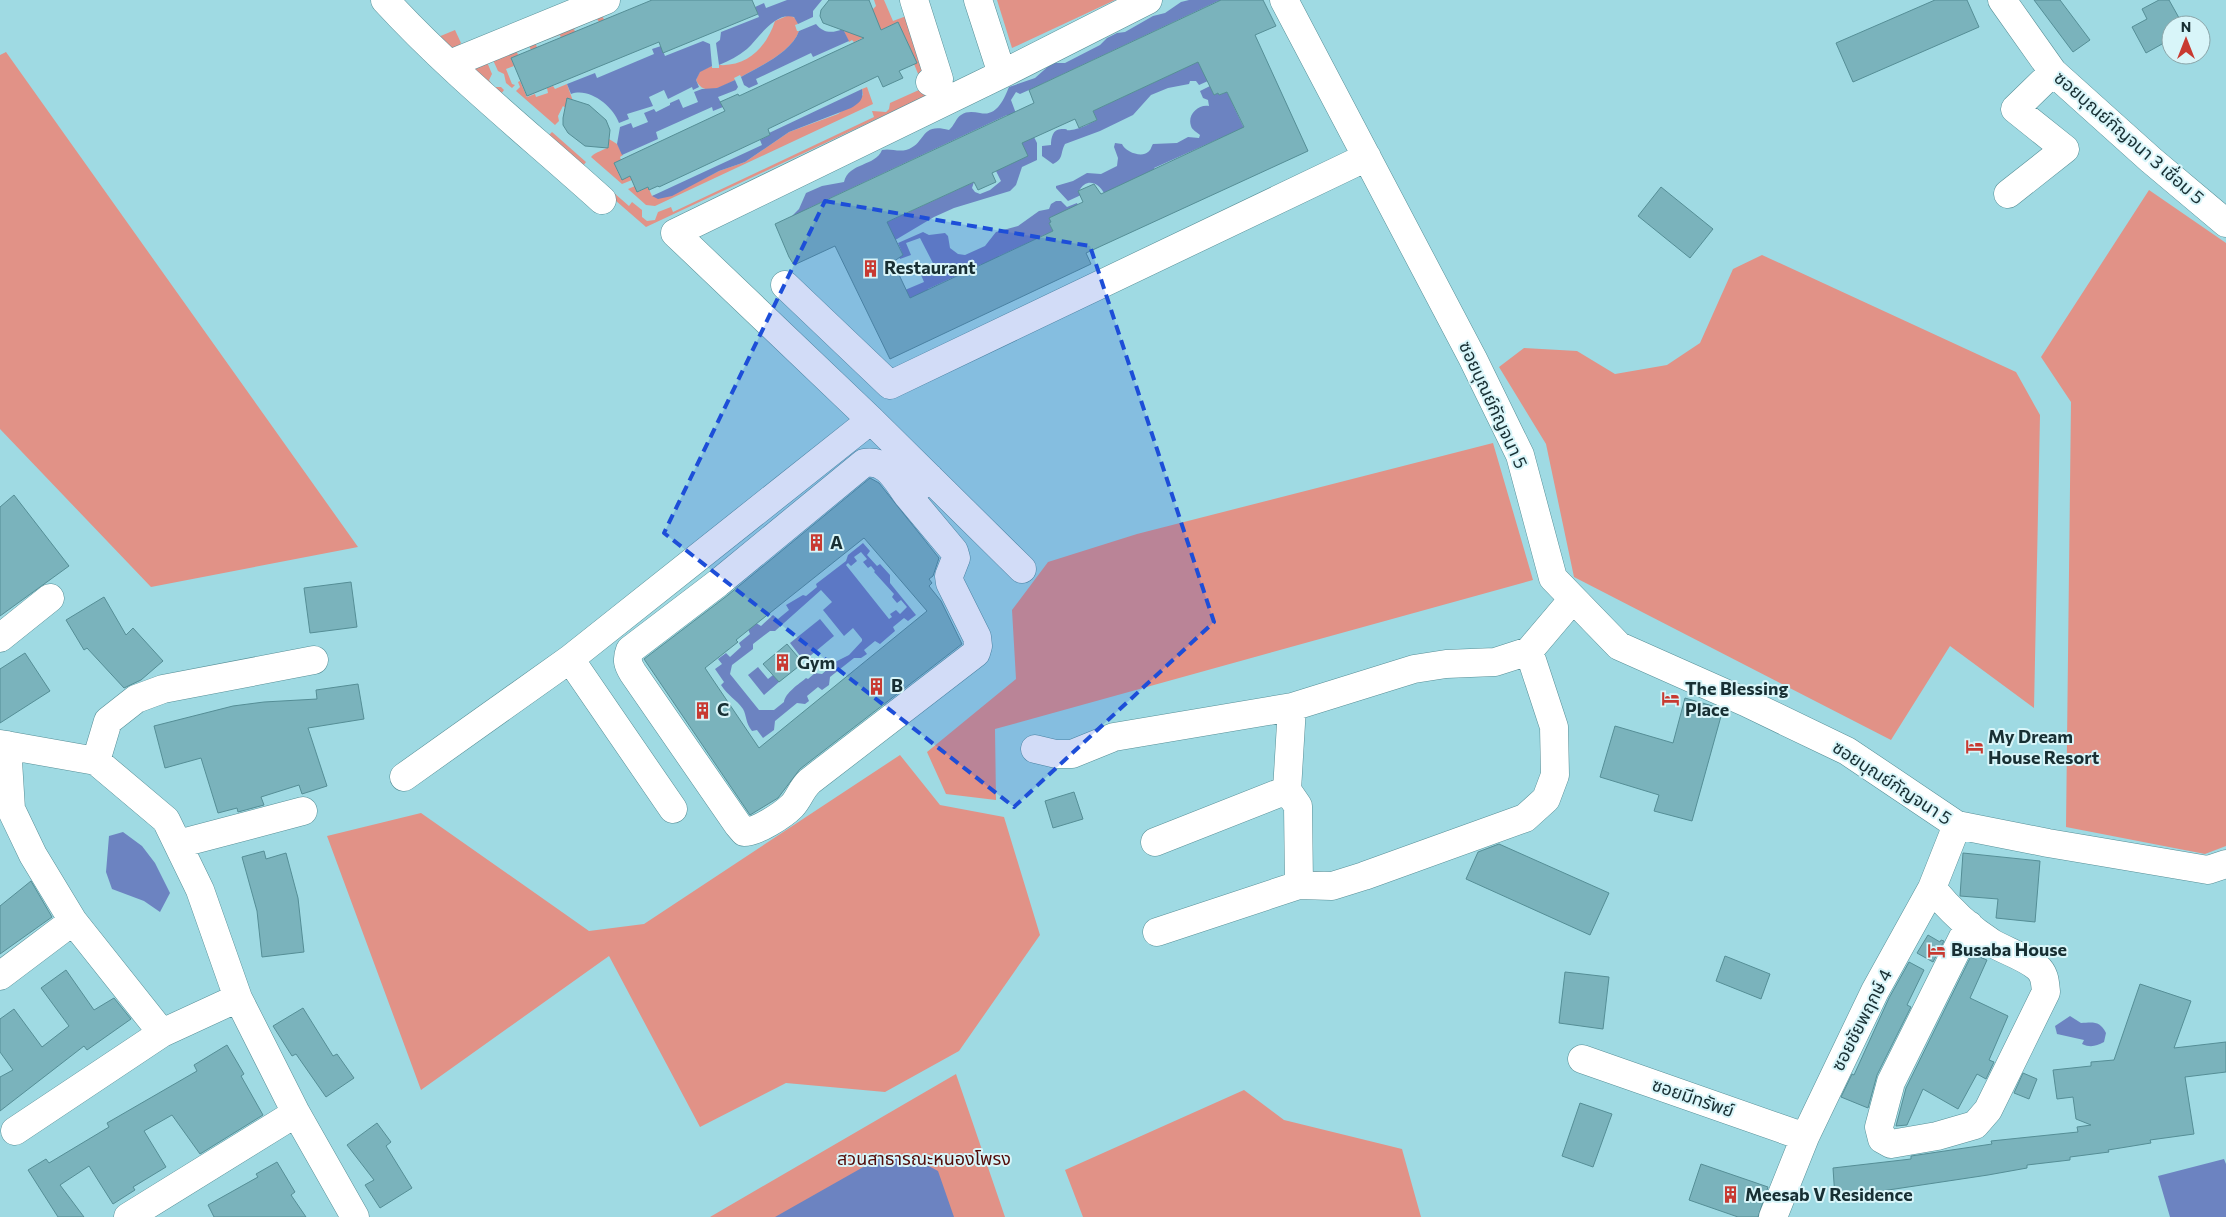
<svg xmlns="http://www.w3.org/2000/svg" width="2226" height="1217" font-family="Commissioner,'Noto Sans Thai',sans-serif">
  <rect width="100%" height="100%" fill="#9fdae3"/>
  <!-- green -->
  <path fill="#e19287" d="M 874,0 L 884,0 L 893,21 L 909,15 L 929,78 L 921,81 L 914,64 L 917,63 L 898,22 L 854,42 L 852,40 L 849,42 L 843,29 L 873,9 L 876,6 Z
    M 997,0 L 1115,0 L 1012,48 Z
    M 601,12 L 604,20 L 599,22 L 597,19 C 589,22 581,26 574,29 L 575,32 L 561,38 L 560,35 C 553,38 544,40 536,44 L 537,48 L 531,50 L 529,46 L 517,52 L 518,55 L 511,58 L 514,66 L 506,69 L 512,84 L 515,85 L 512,88 L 506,83 L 504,74 L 498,71 L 493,60 Z
    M 789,15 C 794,17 796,18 798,24 L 795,25 L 797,31 L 799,31 C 791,53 760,66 741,77 L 740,75 L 734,78 L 735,80 C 723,86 704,98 696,80 L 700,71 L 712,66 L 712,68 L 719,68 L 719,65 C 748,67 767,46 775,21 Z
    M 455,30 L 461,43 L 455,50 L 431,40 Z
    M 6,52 L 358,547 L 151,587 L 0,429 L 0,55 Z
    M 487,62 L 492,74 L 489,80 L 494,87 L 501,87 L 504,90 L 501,94 L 549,135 L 552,132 L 586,162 L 583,166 L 629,206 L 632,202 L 642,210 L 642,217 L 647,221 L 655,220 L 658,212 L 671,207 L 673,212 L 874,117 L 872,111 L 886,112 L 889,109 L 890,103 L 930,85 L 934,92 L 646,227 L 469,73 L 469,68 Z
    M 520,81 L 527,97 L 535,94 L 536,97 L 548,93 L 547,88 L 553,86 L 555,89 L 567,84 L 574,104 L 567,109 L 563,106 L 558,116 L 559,121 L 555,125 L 516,91 L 520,87 L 518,82 Z
    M 867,87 L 873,104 L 655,206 L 646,205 L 628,189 L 635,186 L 638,192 L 648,187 L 652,196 L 697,182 L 719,171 L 745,162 L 789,132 L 838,114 L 863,95 L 862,89 Z
    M 609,139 L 617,144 L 623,155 L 620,157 L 621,160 L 614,163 L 621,179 L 630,176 L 632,180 L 622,184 L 591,157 C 596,151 604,151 609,146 L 606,142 Z
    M 2149,190 L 2226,243 L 2226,846 L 2205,854 L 2066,827 L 2071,402 L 2041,357 Z
    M 1762,255 L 2016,372 L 2040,415 L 2034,708 L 1950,646 L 1891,740 L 1574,577 L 1546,444 L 1499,367 L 1524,348 L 1577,351 L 1615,374 L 1667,365 L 1700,343 L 1733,269 Z
    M 1493,443 L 1533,580 L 995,729 L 996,800 L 946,794 L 927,752 L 1016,679 L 1012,610 L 1048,562 L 1137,534 Z
    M 900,755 L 940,805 L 1004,817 L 1040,935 L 959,1051 L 885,1092 L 786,1083 L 700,1127 L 609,956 L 421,1090 L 327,836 L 421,813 L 589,931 L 644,924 Z
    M 956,1074 L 1005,1217 L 710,1217 Z
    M 1244,1090 L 1284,1120 L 1402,1149 L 1421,1217 L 1083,1217 L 1065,1170 Z"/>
  <!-- water -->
  <path fill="#6c83c1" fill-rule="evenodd" d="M 787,0 L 822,0 L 813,11 L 813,17 L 798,24 L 794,17 C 775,11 759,38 747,49 C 738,56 729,61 719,65 L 716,43 L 720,40 L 721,32 L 759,17 L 755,7 L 764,3 L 766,8 Z
    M 1189,0 L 1240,0 L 1218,1 L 1029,90 L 1020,94 L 1016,92 L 1011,100 L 1018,119 L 1007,115 L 809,208 L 817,226 L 791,217 L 799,209 L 806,193 L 822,186 L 844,182 C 849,162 875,167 882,150 C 890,148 897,152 906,150 C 927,144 919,122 949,130 C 954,126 956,118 961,115 C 967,111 973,112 980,113 C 997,117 1004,99 1009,87 L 1035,78 L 1052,63 L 1065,63 L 1100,45 L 1107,38 L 1117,33 L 1125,32 L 1153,16 L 1165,13 L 1181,2 Z
    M 816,24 C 824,34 833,33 843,29 L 849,41 L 813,57 L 811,53 L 756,79 L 758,84 L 749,88 L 744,85 L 741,77 C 760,66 791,53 799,31 Z
    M 703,41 L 710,44 L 712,66 L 700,72 L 696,80 L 699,87 L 693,90 L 692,87 L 668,99 L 664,90 L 649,97 L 653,106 L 627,114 L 629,119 L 619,123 C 613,106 589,87 571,94 L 567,84 L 595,73 L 597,78 L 654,54 L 652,49 L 661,46 L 665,56 Z
    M 1217,53 L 1208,81 L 1199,85 L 1196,81 L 1190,81 L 1189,84 L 1168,88 L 1151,95 L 1133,115 L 1100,131 L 1065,144 C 1060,153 1064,159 1053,164 L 1042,156 L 1042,146 L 1051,145 C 1051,137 1053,128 1063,129 C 1071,129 1063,131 1071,130 C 1080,129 1089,124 1097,120 L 1093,111 Z
    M 735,80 L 738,87 L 736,90 L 718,97 L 723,107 L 713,111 L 712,107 L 656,132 L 658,139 L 622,155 L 617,144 L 620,127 L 631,123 L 633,128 L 648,122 L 644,113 L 654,109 L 656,112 L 670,105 L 670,103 L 679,99 L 683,108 L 698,102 L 694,92 L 702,89 L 717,88 Z
    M 1210,86 L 1214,95 L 1218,93 L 1219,95 L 1227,92 L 1252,145 L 1225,136 L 1154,168 L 1163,187 L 1104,193 C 1098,182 1086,178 1079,191 L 1081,195 L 1068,201 L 1056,188 L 1056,186 L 1073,181 L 1087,173 L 1101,174 L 1117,166 L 1118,158 L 1114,147 L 1115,143 L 1122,144 C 1125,152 1142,158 1148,152 C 1151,150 1151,147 1153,144 L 1177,143 L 1188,137 L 1199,138 L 1200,135 C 1197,132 1192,130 1191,126 C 1187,115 1198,104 1209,106 L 1208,100 L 1203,98 L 1200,91 Z
    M 862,89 C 864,99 860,103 851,108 L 789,132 L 745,162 L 719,171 L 672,196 L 658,199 L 652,196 L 762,145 L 760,140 L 770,135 L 769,133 Z
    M 1031,131 L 1037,143 L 1037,160 L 1022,167 L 1016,185 L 1010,191 L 954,208 L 934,217 L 892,242 L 844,264 L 839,249 L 859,235 L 974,182 L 972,188 L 975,192 L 980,194 L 990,190 L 1001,181 L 996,171 L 1019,137 Z
    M 1056,201 L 1061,201 L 1067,207 L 1077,203 L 1092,234 L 1049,223 L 1053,231 L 999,256 L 1007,275 L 982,264 L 928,289 L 936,308 L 909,298 L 905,290 L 924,282 L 921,275 L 936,269 L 920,238 L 906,243 L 911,255 L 900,259 L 899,257 L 903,255 L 898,243 L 923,232 L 929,235 L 945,233 L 948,236 L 950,248 L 958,254 L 965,255 L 985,246 L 996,232 L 1018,226 L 1039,211 L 1049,209 L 1051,204 Z
    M 863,543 L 870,551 L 867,555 L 877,566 L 880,564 L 890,575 L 890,583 L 916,615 L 908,621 L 904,618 L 893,627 L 895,631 L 880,644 L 875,641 L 864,650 L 867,654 L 861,658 L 854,658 L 830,677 L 829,685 L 822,690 L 818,687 L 807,696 L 809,701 L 805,704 L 797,703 L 775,721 L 774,730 L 763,738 L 757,730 L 752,731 C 745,722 747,716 743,709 C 736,699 728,696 721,685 L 724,682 L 715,669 L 722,664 L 718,659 L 726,653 L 730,657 L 741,647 L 739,643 L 750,634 L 748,629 L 756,623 L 761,626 L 773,615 L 778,619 L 789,610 L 786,605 L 803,595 L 806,596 L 817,587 L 816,584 L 846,561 L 848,555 ZM 861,552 L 867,559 L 863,562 L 868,568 L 871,566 L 875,571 L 874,572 L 894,594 L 892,597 L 897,603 L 901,600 L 907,607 L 900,614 L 896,610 L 890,614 L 892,617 L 889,619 L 846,565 L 848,563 L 851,566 L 857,561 L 854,557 ZM 821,590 L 832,602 L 823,610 L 844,636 L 853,628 L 862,639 L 862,641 L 849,655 L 837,661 L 822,674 L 815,673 L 808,679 L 806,678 C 799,684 785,693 784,702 L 774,710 L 759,710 L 730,674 L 732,665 L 753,649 L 753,644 L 770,631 L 775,631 Z
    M 820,619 L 834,636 L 804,661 L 790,643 Z
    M 758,667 L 768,679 L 773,675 L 779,682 L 764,695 L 748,675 Z
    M 123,832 L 142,846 L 155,863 L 170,893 L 160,912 L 144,901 L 112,889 L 106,872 L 109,836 Z
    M 2070,1016 L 2081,1023 C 2094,1022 2100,1021 2106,1033 L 2104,1042 C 2096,1046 2091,1048 2082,1044 L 2084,1040 L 2057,1034 L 2055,1026 Z
    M 881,1157 L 912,1157 L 938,1171 L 954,1217 L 775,1217 Z
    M 2224,1159 L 2226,1164 L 2226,1217 L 2170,1217 L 2158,1176 Z"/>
  <!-- building -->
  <path fill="#7ab3bc" stroke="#558e96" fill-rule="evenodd" d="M 652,0 L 752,0 L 758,14 L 663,53 L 659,42 L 527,96 L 511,58 Z
    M 829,0 L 869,0 L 881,30 L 898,22 L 917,63 L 899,71 L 903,78 L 883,87 L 878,76 L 768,129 L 770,135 L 659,187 L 658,186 L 649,190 L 648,187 L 637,192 L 630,176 L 622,180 L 614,163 L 725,111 L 720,102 L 738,94 L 739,96 L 864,38 L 823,23 L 820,16 L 821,10 Z
    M 1221,0 L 1263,0 L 1276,26 L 1255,35 L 1308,151 L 1086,253 L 1091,264 L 890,359 L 835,246 L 794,265 L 789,257 L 775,224 L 1034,103 L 1029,90 ZM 1198,62 L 1214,95 L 1218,93 L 1219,95 L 1227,92 L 1244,127 L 1101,194 L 1094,184 L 1078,191 L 1083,202 L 1049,218 L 1051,222 L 1049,223 L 1053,231 L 910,298 L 893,262 L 903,255 L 887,222 L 974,182 L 978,190 L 996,182 L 992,173 L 1028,156 L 1022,143 L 1075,119 L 1079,128 L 1097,120 L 1093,111 Z
    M 1935,0 L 1967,0 L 1979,27 L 1853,82 L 1836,43 Z
    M 2034,0 L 2060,0 L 2090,40 L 2073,52 Z
    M 2159,0 L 2169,0 L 2183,25 L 2171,25 L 2171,39 L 2146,53 L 2132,27 L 2147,19 L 2142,9 Z
    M 567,98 L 589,105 L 606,120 L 610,130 L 608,148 L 585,146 L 568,133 L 563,125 L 563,118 Z
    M 1661,187 L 1713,229 L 1690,258 L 1638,216 Z
    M 870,478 L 879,483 L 939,558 L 933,576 L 929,579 L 932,583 L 929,586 L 941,601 L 962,644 L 800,769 L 778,798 L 750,815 L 644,659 L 728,595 ZM 864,538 L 927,611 L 759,748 L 705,668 L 738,642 L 736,640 L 746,632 Z
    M 14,495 L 69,566 L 0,616 L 0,507 Z
    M 351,582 L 357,627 L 310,633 L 304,588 Z
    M 104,597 L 126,635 L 133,628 L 163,661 L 141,680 L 124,688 L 87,648 L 84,650 L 66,620 Z
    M 787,644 L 803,663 L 779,682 L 763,664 Z
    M 25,653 L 50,691 L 0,723 L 0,669 Z
    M 358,684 L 364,719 L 308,728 L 327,786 L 302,794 L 299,785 L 261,797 L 264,805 L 238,812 L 237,808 L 218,813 L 201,758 L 165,768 L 154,726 L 233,706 L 264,702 L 317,699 L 316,690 Z
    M 1685,698 L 1723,709 L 1692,821 L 1654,811 L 1659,795 L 1600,777 L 1615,726 L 1673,743 Z
    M 1074,792 L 1083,819 L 1053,828 L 1045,801 Z
    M 1499,844 L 1609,893 L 1590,935 L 1466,879 L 1478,852 Z
    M 264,851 L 266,859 L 286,853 L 298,898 L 304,952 L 262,957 L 257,911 L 242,857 Z
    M 1963,853 L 2040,861 L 2035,922 L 1996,918 L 1998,899 L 1960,896 Z
    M 31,881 L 52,917 L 0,954 L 0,906 Z
    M 1928,935 L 1940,942 L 1941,940 L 1944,941 L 1933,962 L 1917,953 Z
    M 1972,954 L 1987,960 L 1970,998 L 2008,1016 L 1989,1060 L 1994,1062 L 1986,1079 L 1977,1074 L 1958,1109 L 1923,1089 L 1907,1125 L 1896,1126 L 1906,1088 Z
    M 1725,956 L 1770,974 L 1761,999 L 1716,981 Z
    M 1909,962 L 1924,970 L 1907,1005 L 1911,1007 L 1877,1075 L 1868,1108 L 1841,1097 L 1852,1074 L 1854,1075 L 1889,998 Z
    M 66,970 L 94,1010 L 114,998 L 131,1019 L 87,1050 L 84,1046 L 0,1111 L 0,1077 L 13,1070 L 0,1052 L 0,1019 L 14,1009 L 42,1047 L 69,1026 L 41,988 Z
    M 1565,972 L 1609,977 L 1603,1029 L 1559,1023 Z
    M 2140,984 L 2191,1001 L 2174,1048 L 2226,1042 L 2226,1072 L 2185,1077 L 2194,1134 L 2150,1140 L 2151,1143 L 2108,1150 L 2109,1152 L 2070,1157 L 2070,1160 L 2027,1165 L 2027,1168 L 1988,1175 L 1835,1198 L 1833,1168 L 1911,1159 L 1911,1156 L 1992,1144 L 1991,1141 L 2078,1132 L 2077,1127 L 2091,1125 L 2076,1119 L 2073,1097 L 2057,1099 L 2053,1070 L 2091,1066 L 2091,1062 L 2114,1060 Z
    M 303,1008 L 333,1056 L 337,1054 L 354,1078 L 326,1097 L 296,1054 L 292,1056 L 273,1026 Z
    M 227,1045 L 244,1074 L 241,1076 L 263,1115 L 200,1154 L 172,1115 L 144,1131 L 166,1167 L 133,1187 L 135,1190 L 113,1204 L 89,1166 L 60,1185 L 84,1217 L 58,1217 L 28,1170 L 46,1159 L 49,1163 L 109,1127 L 107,1123 L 197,1071 L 194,1065 Z
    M 2023,1073 L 2037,1079 L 2029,1099 L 2014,1093 Z
    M 1580,1103 L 1612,1114 L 1593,1167 L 1562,1156 Z
    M 377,1123 L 391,1142 L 386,1146 L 412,1188 L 380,1208 L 365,1185 L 374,1180 L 347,1145 Z
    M 277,1162 L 295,1192 L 291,1195 L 306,1217 L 214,1217 L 208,1205 L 258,1177 L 256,1174 Z
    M 1701,1164 L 1768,1187 L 1758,1217 L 1738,1217 L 1689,1200 Z"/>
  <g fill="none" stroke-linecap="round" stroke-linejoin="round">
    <defs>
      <path id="minor" d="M 385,0 C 450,71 530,135 602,200
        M 914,0 L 939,79 L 930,82
        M 978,0 L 1002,74
        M 1284,0 L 1473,359 L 1520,455 L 1553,578 L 1619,646 L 1745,702 L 1847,751 L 1957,825 L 2048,843 L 2208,870 L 2226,864
        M 2002,0 L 2053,72 L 2151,160 L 2226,223
        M 450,64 L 606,0
        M 2008,194 L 2065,149 L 2015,109 L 2053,72
        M 785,285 L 890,385 L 1367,157
        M 908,496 L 954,551 L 956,558 L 949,576 L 950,583 L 977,637 L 978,646 L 976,653 L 810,781 C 801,789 799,799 792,806 C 783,815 757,832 744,832 L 738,825 L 633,673 C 628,665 626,660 630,650 L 718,583 L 864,463 C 887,459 896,480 908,496 L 930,478
        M 1022,569 L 871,420 L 675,233 L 1002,74 L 1148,0
        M 0,638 L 50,598
        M 1292,707 L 1287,790 L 1298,806 L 1299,885
        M 0,744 L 96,761 L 166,820 L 200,890 L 238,998 L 296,1113 L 355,1217
        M 7,745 L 11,809 L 33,855 L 73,921 L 162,1033
        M 1035,749 L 1056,754 L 1072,754 L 1114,737 L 1292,707 L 1414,669 L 1446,664 L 1495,662 L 1529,651 L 1573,599
        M 96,761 L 108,721 L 136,699 L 163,689 L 314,660
        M 404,777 L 570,659
        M 673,809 L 570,659 L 871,420
        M 1155,842 L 1287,790
        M 178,844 L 303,811
        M 1932,888 C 1949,909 1969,928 1992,943 C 2006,951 2025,957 2037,967 C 2045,974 2045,982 2046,992 L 1988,1110 L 1975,1125 L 1937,1136 L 1891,1144 L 1882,1139 L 1879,1127 L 1891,1082 L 1969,925
        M 1157,932 L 1299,885 L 1332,886 L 1364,876 L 1525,818 L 1546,799 L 1555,775 L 1554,727 L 1529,651
        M 0,976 L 73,921
        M 1582,1059 L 1805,1137
        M 15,1131 L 162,1033 L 238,998
        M 128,1217 L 296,1113
        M 1773,1217 L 1805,1137 L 1875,991 L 1932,888 L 1957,825"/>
    </defs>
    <!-- minor casing -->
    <use href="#minor" stroke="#568f97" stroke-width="29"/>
    <!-- minor -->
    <use href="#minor" stroke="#fff" stroke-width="28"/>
  </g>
  <!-- marked area -->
  <path fill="#1d4ed8" fill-opacity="0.2" stroke="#1d4ed8" stroke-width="4" stroke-dasharray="10 6" stroke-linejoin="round" d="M 825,201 L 1090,246 L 1214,622 L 1014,807 L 664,533 Z"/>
  <!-- icons -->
  <defs>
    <symbol id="building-bare" viewBox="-9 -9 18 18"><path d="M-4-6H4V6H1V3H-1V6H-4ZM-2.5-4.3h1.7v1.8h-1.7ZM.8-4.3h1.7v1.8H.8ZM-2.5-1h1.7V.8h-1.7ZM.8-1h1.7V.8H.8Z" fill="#c83a31" stroke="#d8f5f9" stroke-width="2.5" paint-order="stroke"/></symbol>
    <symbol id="hotel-bare" viewBox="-9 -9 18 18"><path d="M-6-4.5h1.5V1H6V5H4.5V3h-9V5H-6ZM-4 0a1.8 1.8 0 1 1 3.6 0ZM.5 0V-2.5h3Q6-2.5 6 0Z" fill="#c83a31" stroke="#d8f5f9" stroke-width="2.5" paint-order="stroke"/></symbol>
  </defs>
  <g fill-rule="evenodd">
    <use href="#building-bare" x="858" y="256" width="25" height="25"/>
    <use href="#building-bare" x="804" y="530" width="25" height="25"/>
    <use href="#building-bare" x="770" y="650" width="25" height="25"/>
    <use href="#building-bare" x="864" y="674" width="25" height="25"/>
    <use href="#hotel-bare" x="1658" y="686" width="25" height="25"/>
    <use href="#building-bare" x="690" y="698" width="25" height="25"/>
    <use href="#hotel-bare" x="1962" y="734" width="25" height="25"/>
    <use href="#hotel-bare" x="1924" y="938" width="25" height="25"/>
    <use href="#building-bare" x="1718" y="1182" width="25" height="25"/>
  </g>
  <g text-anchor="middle" stroke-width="4" stroke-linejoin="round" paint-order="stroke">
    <!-- street labels -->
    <g font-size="18" fill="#182f33" stroke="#d8f5f9">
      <text transform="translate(2129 138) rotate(41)" y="6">ซอยบุณย์กัญจนา 3 เชื่อม 5</text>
      <text transform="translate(1493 405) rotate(65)" y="6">ซอยบุณย์กัญจนา 5</text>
      <text transform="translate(1892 783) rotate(33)" y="6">ซอยบุณย์กัญจนา 5</text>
      <text transform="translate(1862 1020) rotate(-63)" y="6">ซอยชัยพฤกษ์ 4</text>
      <text transform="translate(1693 1098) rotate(19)" y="6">ซอยมีทรัพย์</text>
    </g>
    <!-- poi labels -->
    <g font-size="18" font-weight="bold" fill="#182f33" stroke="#d8f5f9" text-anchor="start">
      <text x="884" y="274">Restaurant</text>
      <text x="830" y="549">A</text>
      <text x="797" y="669">Gym</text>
      <text x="891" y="692">B</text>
      <text x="1685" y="695">The Blessing<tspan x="1685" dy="21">Place</tspan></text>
      <text x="717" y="716">C</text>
      <text x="1988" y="743">My Dream<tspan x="1988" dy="21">House Resort</tspan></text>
      <text x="1951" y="956">Busaba House</text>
      <text x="1745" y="1201">Meesab V Residence</text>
    </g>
    <!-- park labels -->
    <g font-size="18" fill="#520b08" stroke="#d8f5f9">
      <text x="924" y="1165">สวนสาธารณะหนองโพรง</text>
    </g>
  </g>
  <!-- north arrow -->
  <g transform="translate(2186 40)"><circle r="24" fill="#d8f5f9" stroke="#8ba6aa"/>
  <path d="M0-4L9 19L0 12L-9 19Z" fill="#c83a31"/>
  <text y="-8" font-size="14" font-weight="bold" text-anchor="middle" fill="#182f33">N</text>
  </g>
</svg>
